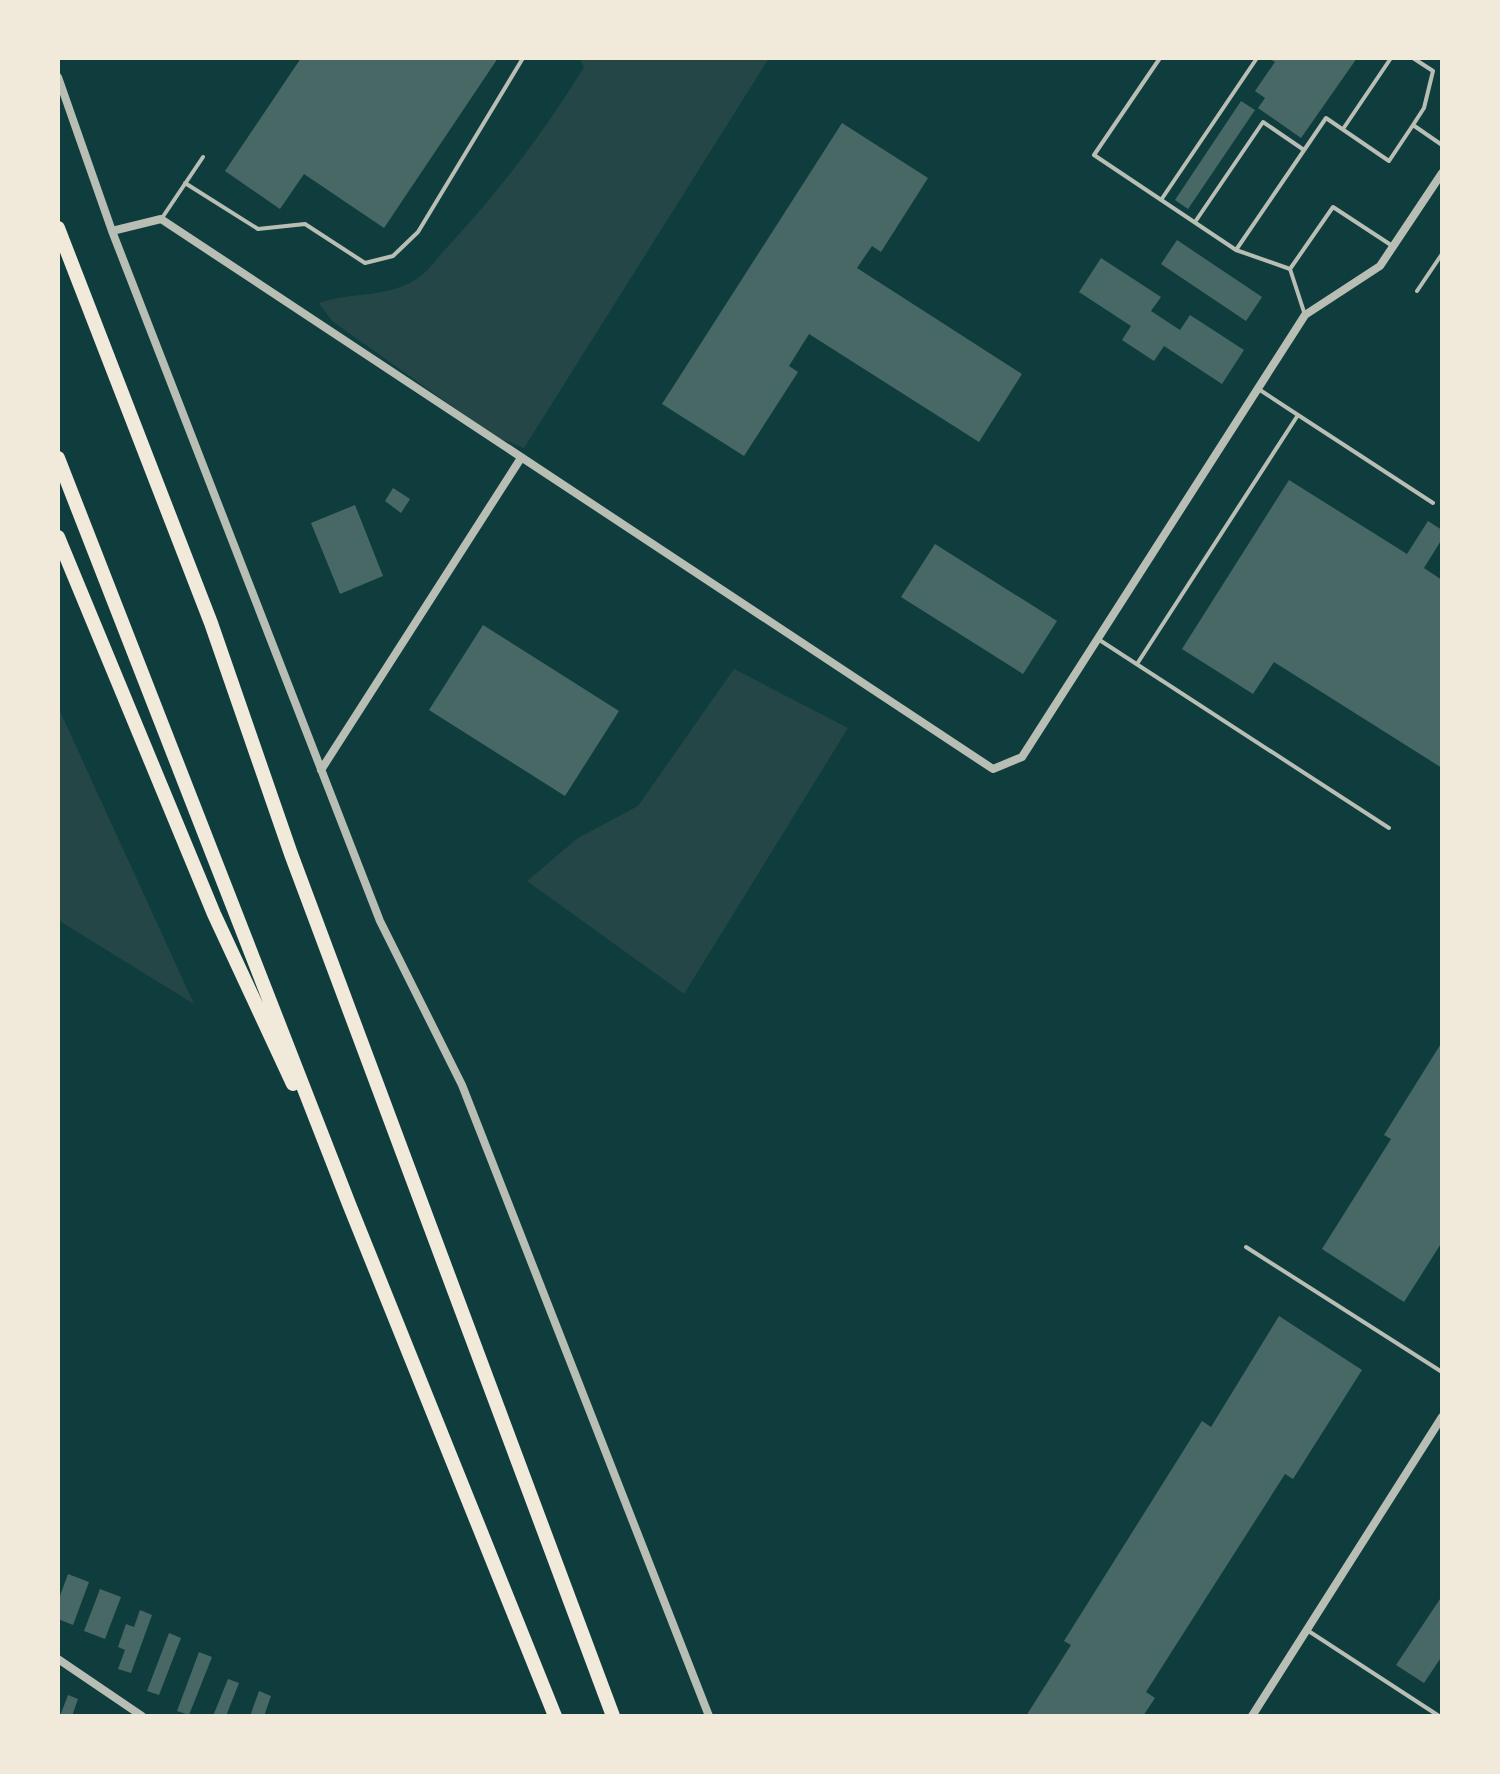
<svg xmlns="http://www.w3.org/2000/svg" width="1500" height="1774" font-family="Mulish,sans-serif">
  <rect width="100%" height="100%" fill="#0f3d3e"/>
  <!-- green -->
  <path fill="#244646" d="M 579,58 L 769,58 L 524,448 L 494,436 L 332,321 L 319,303 C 350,292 390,298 418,278 C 431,269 441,253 452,242 C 502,188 546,129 584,67 Z
    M 734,669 L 848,728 L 684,994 L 527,881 L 578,838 L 638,806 Z
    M 58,707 L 194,1004 L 58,920 Z"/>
  <!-- building -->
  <path fill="#486865" d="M 301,58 L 498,58 L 384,228 L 304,174 L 280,209 L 225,171 Z
    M 1268,58 L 1357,58 L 1301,138 L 1258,108 L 1265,98 L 1255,91 L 1275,62 Z
    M 1241,101 L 1255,110 L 1188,209 L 1175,200 Z
    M 842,123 L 928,178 L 881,252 L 872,246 L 857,268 L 1022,374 L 979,442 L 809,334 L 789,366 L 798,372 L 744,456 L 662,404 Z
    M 1177,240 L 1262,297 L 1246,321 L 1161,264 Z
    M 1101,258 L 1161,297 L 1151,311 L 1180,330 L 1190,315 L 1244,350 L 1222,384 L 1164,346 L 1154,361 L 1122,340 L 1131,326 L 1079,292 Z
    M 1289,480 L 1407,554 L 1428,521 L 1442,530 L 1442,539 L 1424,568 L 1442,580 L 1442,768 L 1274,662 L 1253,694 L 1182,649 Z
    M 393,488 L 410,499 L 401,513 L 385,501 Z
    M 355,505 L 383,576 L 340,594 L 311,523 Z
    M 935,544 L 1057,621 L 1023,674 L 901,597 Z
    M 483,625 L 619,711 L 565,796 L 429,710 Z
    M 1442,1042 L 1442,1242 L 1404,1302 L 1322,1249 L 1391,1139 L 1384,1135 Z
    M 1279,1316 L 1362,1370 L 1293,1479 L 1285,1474 L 1146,1692 L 1155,1698 L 1143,1716 L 1026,1716 L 1071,1645 L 1064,1641 L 1202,1421 L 1211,1427 Z
    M 68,1574 L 89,1582 L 73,1625 L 58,1619 L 58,1601 Z
    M 100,1589 L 121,1597 L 105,1639 L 84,1631 Z
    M 1442,1596 L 1442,1656 L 1424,1683 L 1396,1665 Z
    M 140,1610 L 152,1615 L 131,1673 L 118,1669 L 125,1650 L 118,1647 L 126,1624 L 134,1627 Z
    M 169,1633 L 181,1638 L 159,1695 L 147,1691 Z
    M 199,1652 L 212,1657 L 189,1715 L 177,1711 Z
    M 228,1679 L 239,1683 L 226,1716 L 213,1716 Z
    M 259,1691 L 271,1696 L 264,1716 L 250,1716 Z
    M 68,1695 L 78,1699 L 72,1716 L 60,1716 Z"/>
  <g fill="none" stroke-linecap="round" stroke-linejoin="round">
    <!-- service -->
    <path stroke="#b8beb3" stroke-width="4" d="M 1160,58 L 1094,155 L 1236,250 L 1326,118 L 1389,161 L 1413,125
      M 1413,58 L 1433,71 L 1424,108 L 1413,125 L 1442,145
      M 1343,129 L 1391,58
      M 185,183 L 258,229 L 305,224 L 365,263 L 393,256 L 418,232 L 523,58
      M 1161,200 L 1257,58
      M 162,218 L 203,157
      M 1195,222 L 1263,122 L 1304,150
      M 1236,250 L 1290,269
      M 1417,291 L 1442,254
      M 1305,315 L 1290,269 L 1333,207 L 1391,245
      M 1298,415 L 1433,503
      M 1098,639 L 1389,828
      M 1137,664 L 1298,415 L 1257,388
      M 1246,1247 L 1442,1372
      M 1307,1630 L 1439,1716"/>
    <!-- minor -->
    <path stroke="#b8beb3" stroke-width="8" d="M 58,77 L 112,231 L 380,921 L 462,1085 L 709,1716
      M 112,231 L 161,219 L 993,769 L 1022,757 L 1305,315 L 1380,266 L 1442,173
      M 321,770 L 521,458
      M 58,1659 L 142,1716
      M 1252,1716 L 1442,1417"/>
    <!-- motorway -->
    <path stroke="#f1e9da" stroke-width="14" d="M 58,228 L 211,623 L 291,854 L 613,1716
      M 58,458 L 349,1204 L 555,1716
      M 58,537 L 214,914 L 293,1084"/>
  </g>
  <!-- border -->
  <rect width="1500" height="1774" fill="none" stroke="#f1e9da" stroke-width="120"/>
</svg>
